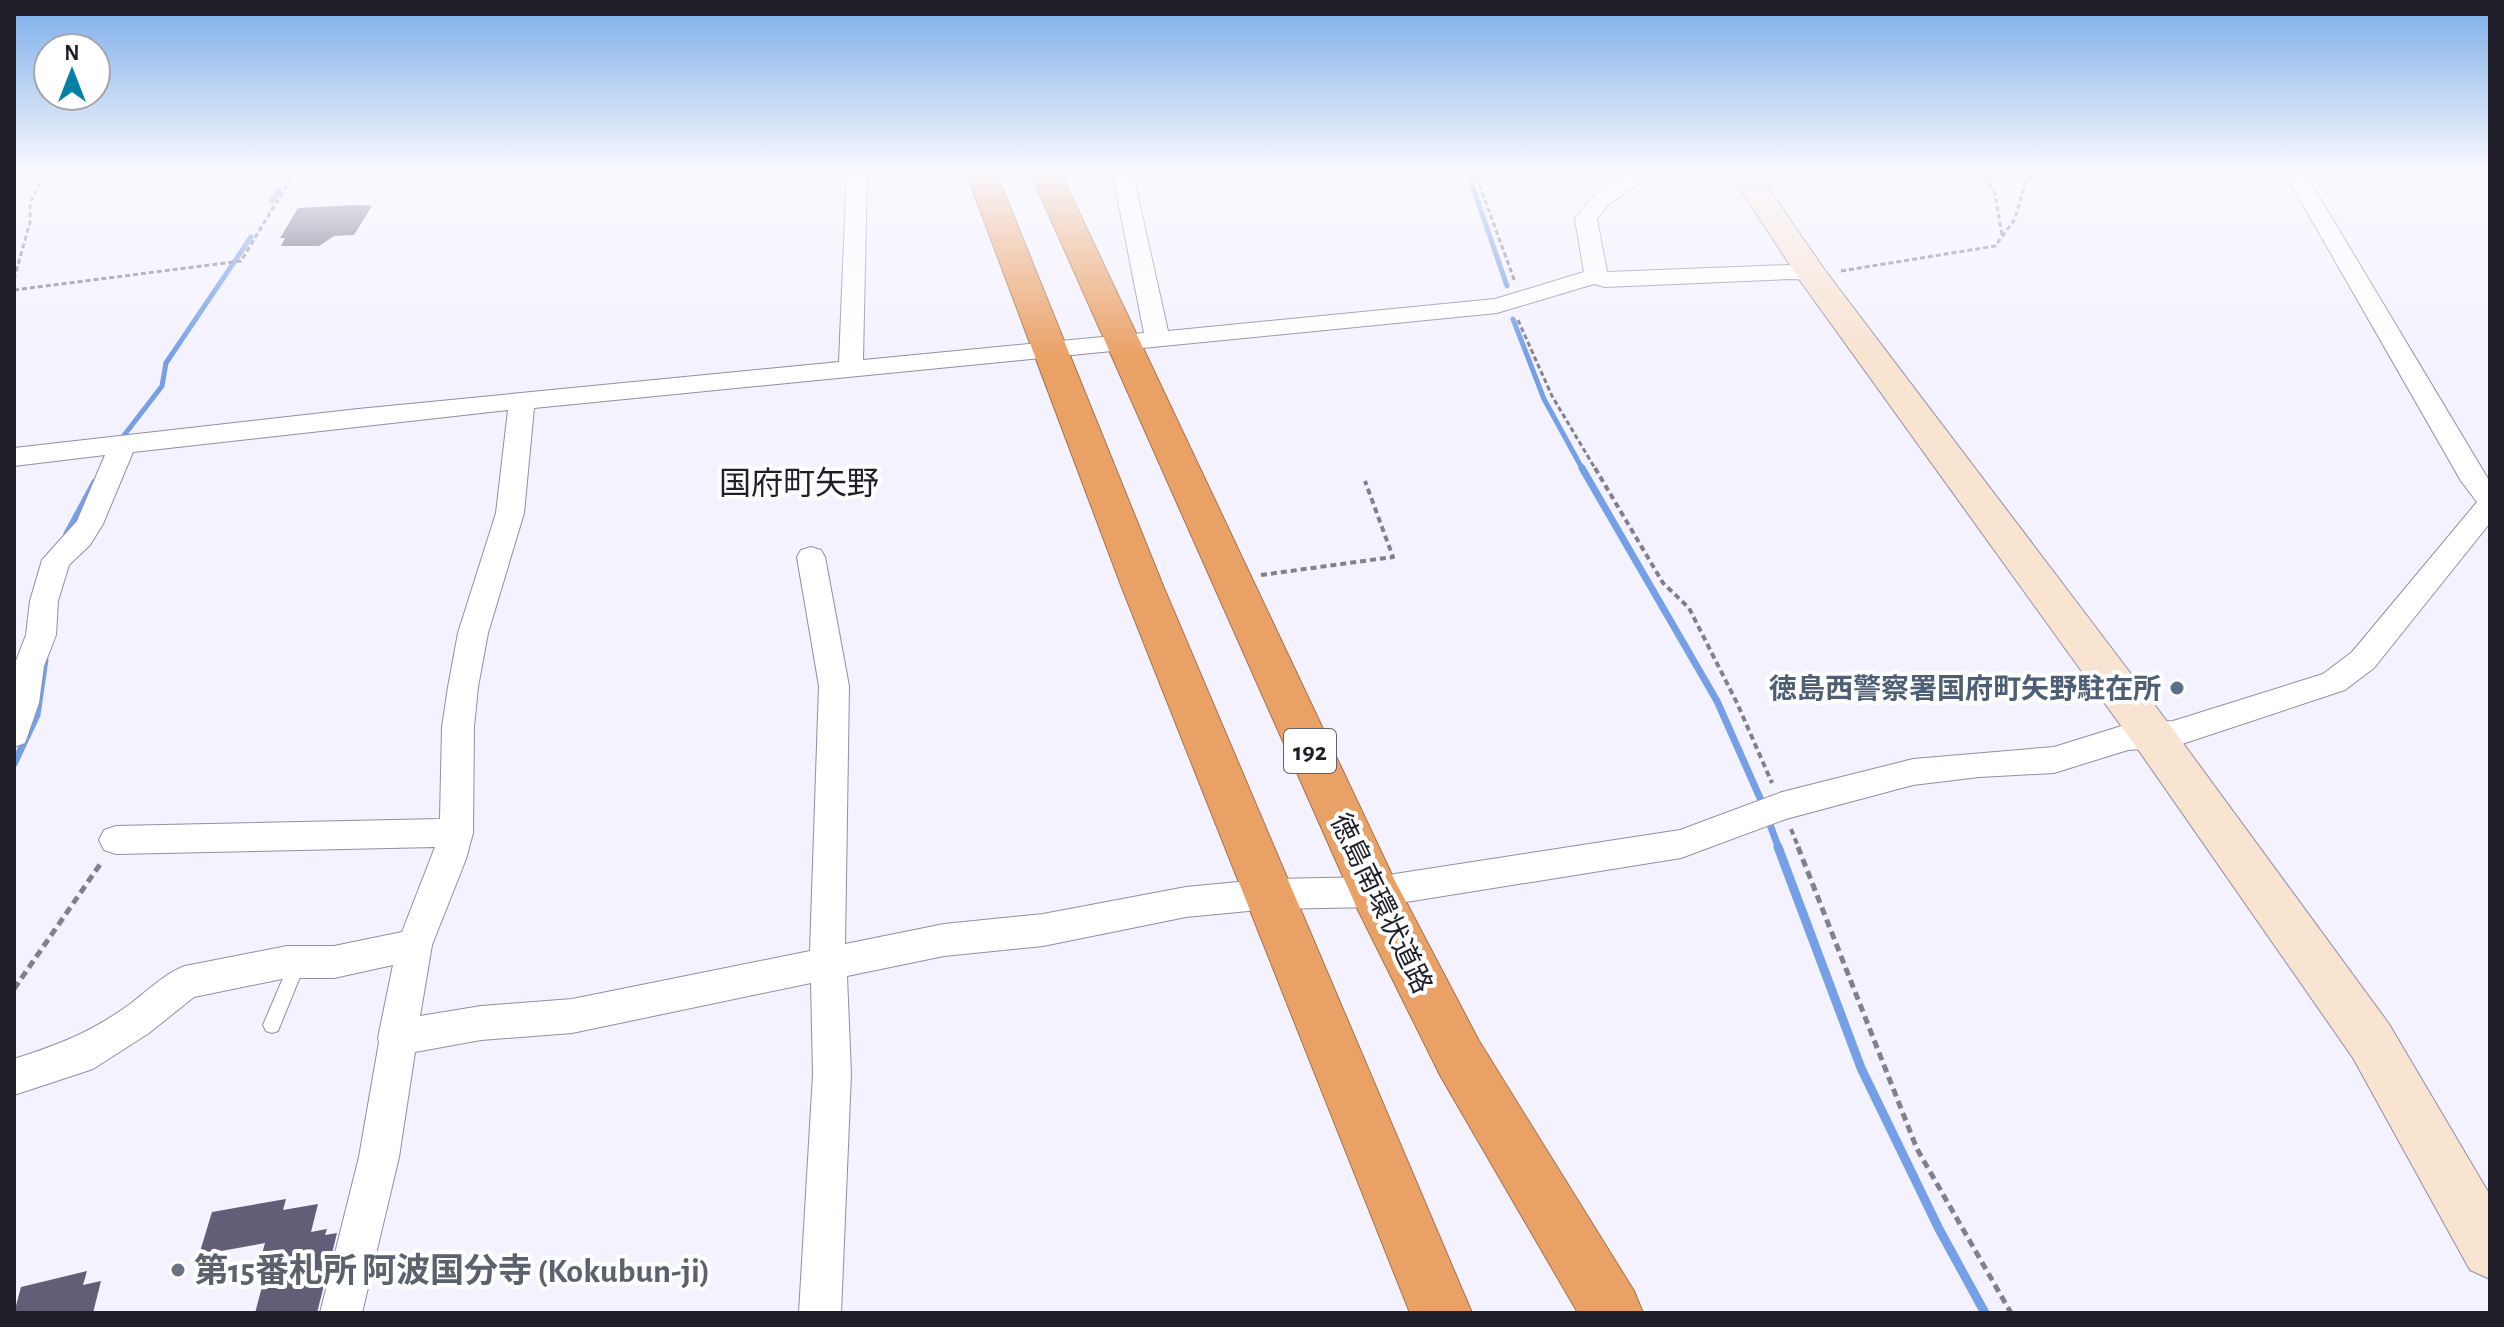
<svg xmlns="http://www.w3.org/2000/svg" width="2504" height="1327" font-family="'Alegreya Sans','Noto Sans JP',sans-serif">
  <rect width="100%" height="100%" fill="#f4f2fe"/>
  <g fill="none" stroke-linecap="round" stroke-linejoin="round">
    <!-- stream-far2 -->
    <path stroke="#75a0e8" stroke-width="5" d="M 1467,170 L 1507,286
      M 272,201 L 279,190
      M 1513,319 L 1544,399 L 1583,470
      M 122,438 L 162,386 L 166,363 L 251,237"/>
    <!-- stream-far1 -->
    <path stroke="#75a0e8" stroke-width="7" d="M 1582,468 L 1717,701 L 1764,807
      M 67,534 L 95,482
      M 14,764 L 37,715 L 45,660
      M 1768,819 L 1779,849"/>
    <!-- stream -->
    <path stroke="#75a0e8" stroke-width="9" d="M 1778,847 L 1861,1068 L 1939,1229 L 1985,1313"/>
  </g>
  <!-- building -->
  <path fill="#635e77" d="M 357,205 L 372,206 L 354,235 L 334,236 L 319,246 L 281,246 L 285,238 L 280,238 L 298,208 Z
    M 286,1199 L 283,1210 L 318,1204 L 311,1232 L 327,1229 L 325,1235 L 337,1233 L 317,1313 L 255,1313 L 267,1268 L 258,1269 L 265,1243 L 199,1255 L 212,1212 Z
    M 87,1271 L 83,1285 L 101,1281 L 93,1313 L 14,1313 L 21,1287 Z"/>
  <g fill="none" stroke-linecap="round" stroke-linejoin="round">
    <defs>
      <path id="lane" d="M 298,954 L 304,957 L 306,962 L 278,1031 L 272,1033 L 266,1031 L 263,1025 L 292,957 Z"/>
      <path id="street" d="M 847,170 L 867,170 L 863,360 L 1144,333 L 1112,170 L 1132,170 L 1168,331 L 1495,299 L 1584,272 L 1575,219 C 1596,190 1621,169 1657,170 L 1607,206 L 1597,219 L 1607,272 L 1789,265 L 1820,270 L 1823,275 L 1820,280 L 1789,279 L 1605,287 L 1594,284 L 1497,313 L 534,408 L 524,513 L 488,633 L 478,687 L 474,727 L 473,833 L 466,859 L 432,945 L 420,1016 L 481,1006 L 572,999 L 810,951 L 819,686 L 797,557 L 801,550 L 811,547 L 821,550 L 825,557 L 849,686 L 845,944 L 944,924 L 1043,914 L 1186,887 L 1269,879 L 1375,877 L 1680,830 L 1782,792 L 1913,759 L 2054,747 L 2128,724 L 2173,721 L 2323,674 L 2352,652 L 2477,502 L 2461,481 L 2283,170 L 2303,170 L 2490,482 L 2490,523 L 2374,668 L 2345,690 L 2173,747 L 2128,750 L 2054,773 L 1979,777 L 1913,785 L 1786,819 L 1681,858 L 1375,907 L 1269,909 L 1186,917 L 1043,946 L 944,956 L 847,976 L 851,1074 L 841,1313 L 799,1313 L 813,1074 L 811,983 L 572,1033 L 481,1040 L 415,1052 L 399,1157 L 362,1313 L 320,1313 L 359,1157 L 379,1042 L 378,1038 L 393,965 L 334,978 L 287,978 L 194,997 L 149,1033 L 93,1069 L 14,1095 L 14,1059 C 55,1046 87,1034 123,1009 C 144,995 161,975 185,966 L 287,946 L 334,946 L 402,932 L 435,847 L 116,854 L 104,850 L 99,840 L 104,830 L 116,826 L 440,819 L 442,727 L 448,687 L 458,633 L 496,513 L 508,410 L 133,452 L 103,524 L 90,545 L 69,565 L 58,601 L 56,635 L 44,666 L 39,703 L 25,743 L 14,747 L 14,666 L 26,635 L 30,601 L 42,560 L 77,521 L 105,455 L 14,466 L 14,448 L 358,409 L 839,362 Z"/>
      <path id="secondary" d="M 1728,170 L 1756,170 L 1824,269 L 2169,724 L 2389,1024 L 2490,1195 L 2490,1279 L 2470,1270 L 2353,1058 L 2137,748 L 1801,282 Z"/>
      <path id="highway" d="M 965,170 L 995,170 L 1164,588 L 1472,1313 L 1410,1313 L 1122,588 Z
        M 1029,170 L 1059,170 L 1393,877 L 1479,1041 L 1634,1291 L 1643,1313 L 1578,1313 L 1441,1077 L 1357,908 Z"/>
    </defs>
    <!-- lane casing -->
    <use href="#lane" stroke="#928da8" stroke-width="2"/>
    <!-- street casing -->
    <use href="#street" stroke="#928da8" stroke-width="2"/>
    <!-- secondary casing -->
    <use href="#secondary" stroke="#928da8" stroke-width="2"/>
    <!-- highway casing -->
    <use href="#highway" stroke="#a37350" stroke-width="2"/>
    <!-- path-far2 -->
    <path stroke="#82808b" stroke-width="3" stroke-dasharray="5 3" stroke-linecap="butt" d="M 1474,170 L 1515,282
      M 1981,170 L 1995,194 L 2002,235
      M 1841,271 L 1995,246 L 2015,219 L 2025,183 L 2038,170
      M 14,279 L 30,222 L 30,203 L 47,170
      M 14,290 L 241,261 L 296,170
      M 1518,320 L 1552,396 L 1596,470"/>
    <!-- path-far1 -->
    <path stroke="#82808b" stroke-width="4" stroke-dasharray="6 4" stroke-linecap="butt" d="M 1595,468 L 1663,583 L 1689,608 L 1737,703 L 1772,783
      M 1261,575 L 1393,557 L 1365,481
      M 1791,829 L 1799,849"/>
    <!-- path -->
    <path stroke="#82808b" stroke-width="5" stroke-dasharray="8 5" stroke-linecap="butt" d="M 1798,847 L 1917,1149 L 2011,1313
      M 14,989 L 101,863"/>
    <!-- lane -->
    <use href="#lane" fill="#fff" fill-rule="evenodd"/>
    <!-- street -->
    <use href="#street" fill="#fff" fill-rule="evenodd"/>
    <!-- secondary -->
    <use href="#secondary" fill="#f9e3d1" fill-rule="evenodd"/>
    <!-- highway -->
    <use href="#highway" fill="#eaa166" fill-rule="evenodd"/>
  </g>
  <!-- sky -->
  <linearGradient id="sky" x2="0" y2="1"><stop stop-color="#7aace8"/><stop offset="0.48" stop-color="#faf9ff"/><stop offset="1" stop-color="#faf9ff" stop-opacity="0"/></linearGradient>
  <rect width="2504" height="356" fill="url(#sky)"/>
  <!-- markers -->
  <circle fill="#5c6f8a" stroke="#fff" stroke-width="3" cx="2177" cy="688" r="8"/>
  <circle fill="#6b7280" stroke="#fff" stroke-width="3" cx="178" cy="1270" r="8"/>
  <g text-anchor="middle" stroke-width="8" stroke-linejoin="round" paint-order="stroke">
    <!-- shield labels -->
    <rect fill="#fff" stroke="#636268" stroke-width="2" x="1284" y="729" width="52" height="44" rx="6"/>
    <g font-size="26" font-weight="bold" fill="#201e28">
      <text x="1310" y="760">192</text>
    </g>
    <!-- service labels -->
    <g font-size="28" font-weight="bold" fill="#4e5e75" stroke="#fff" text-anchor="end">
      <text x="2161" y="698">徳島西警察署国府町矢野駐在所</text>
    </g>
    <!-- street labels -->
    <g font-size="28" fill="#201e28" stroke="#fff">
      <text transform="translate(1382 903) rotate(64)" y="10">徳島南環状道路</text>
    </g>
    <!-- quarter labels -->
    <g font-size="32" fill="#201e28" stroke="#fff">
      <text x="799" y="494">国府町矢野</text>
    </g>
    <!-- near-worship labels -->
    <g font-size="34" font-weight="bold" fill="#5b616d" stroke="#fff" text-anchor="start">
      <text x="194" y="1282">第15番札所 阿波国分寺 (Kokubun-ji)</text>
    </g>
  </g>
  <!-- border -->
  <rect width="2504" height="1327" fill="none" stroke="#201e28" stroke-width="32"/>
  <!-- north arrow -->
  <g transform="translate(72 72)"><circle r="38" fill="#ffffff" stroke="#a6a5a9" stroke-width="2"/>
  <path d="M0-6L14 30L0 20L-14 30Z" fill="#0080a5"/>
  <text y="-12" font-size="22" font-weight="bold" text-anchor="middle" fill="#201e28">N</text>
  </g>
</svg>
